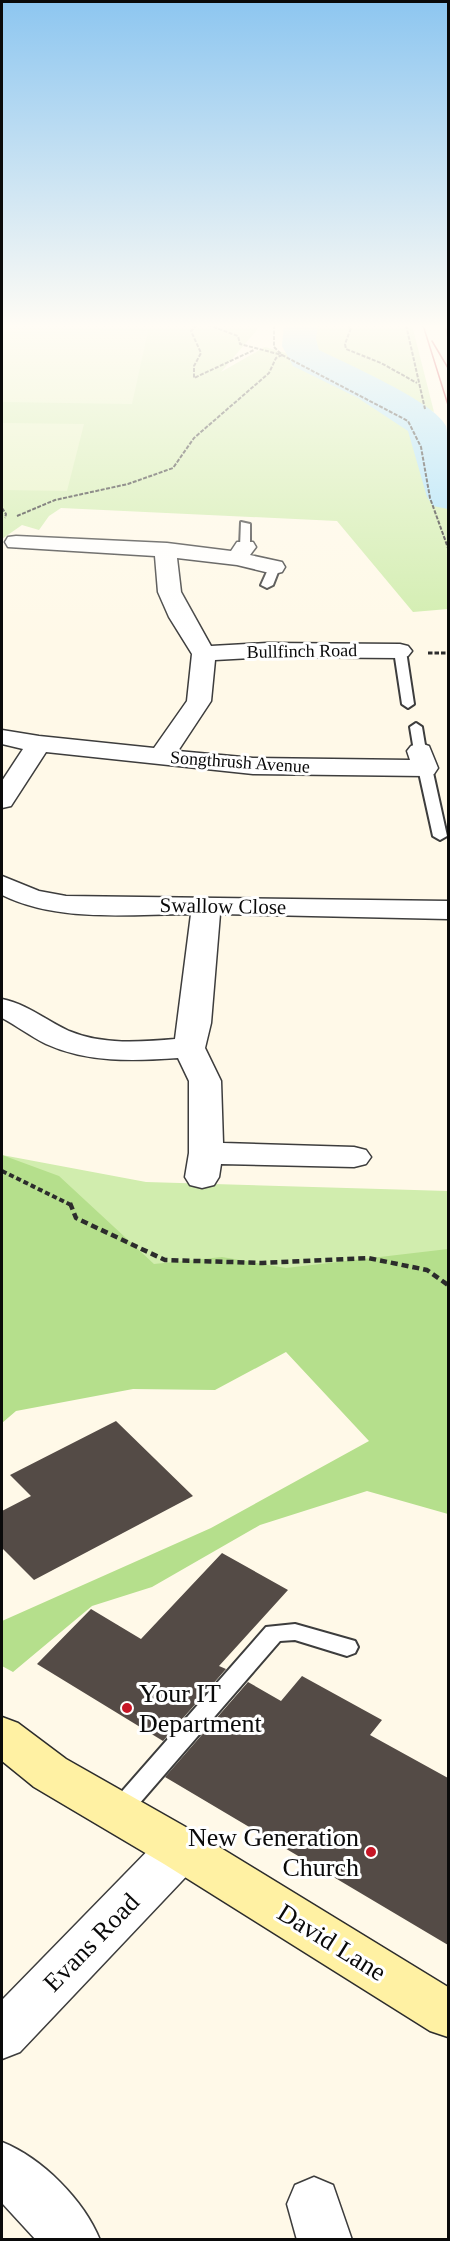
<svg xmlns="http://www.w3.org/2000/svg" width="450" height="2241" font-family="'Times New Roman',serif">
  <rect width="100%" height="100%" fill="#fff9e8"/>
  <!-- green -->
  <path fill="#d1edae" d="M 2,325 L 261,325 L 221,372 L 265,347 L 292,355 L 431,425 L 448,514 L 448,609 L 413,612 L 337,521 L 61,508 L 49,516 L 39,530 L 22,525 L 2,539 Z
    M 298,325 L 412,325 L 434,412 L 300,351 L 296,345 Z
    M 2,1155 L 146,1182 L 448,1191 L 448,1325 L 144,1268 Z"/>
  <!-- forest -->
  <path fill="#b5df8c" d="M 2,1155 L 59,1176 L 154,1264 L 222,1257 L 286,1268 L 448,1249 L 448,1514 L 367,1491 L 260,1525 L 152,1587 L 92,1606 L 13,1672 L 2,1666 L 2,1621 L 211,1528 L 369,1441 L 286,1352 L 215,1390 L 133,1389 L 16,1411 L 2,1423 Z"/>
  <!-- pitch -->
  <path fill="#e4f3c1" d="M 2,329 L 148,331 L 132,404 L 2,402 Z
    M 2,423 L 84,424 L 67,491 L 2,490 Z"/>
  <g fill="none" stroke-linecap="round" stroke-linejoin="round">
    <!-- river -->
    <path fill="#a6e0fc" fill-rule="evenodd" d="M 284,325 L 318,325 L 316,339 L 319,350 C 345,363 435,402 446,426 C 450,445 448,488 448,509 L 433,506 L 427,497 L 408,431 L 358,398 L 293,366 L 282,346 Z"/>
  </g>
  <!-- building -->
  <path fill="#544b46" d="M 116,1421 L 193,1496 L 34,1580 L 2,1548 L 2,1511 L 31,1496 L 10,1475 Z
    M 222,1553 L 288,1590 L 219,1666 L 226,1669 L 163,1741 L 37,1664 L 91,1609 L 141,1639 Z
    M 302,1676 L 382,1720 L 370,1735 L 448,1778 L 448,1945 L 165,1777 L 248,1682 L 281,1701 Z"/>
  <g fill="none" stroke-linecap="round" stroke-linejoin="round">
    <defs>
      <path id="service" d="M 241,522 L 250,524 L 250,547 L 245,550 L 240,547 Z
        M 270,565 L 280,567 L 273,585 L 267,588 L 261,585 Z
        M 400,647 L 406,651 L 414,704 L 408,708 L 402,704 L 394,651 Z
        M 416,723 L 422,727 L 426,751 L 420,755 L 414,751 L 410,727 Z
        M 425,764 L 432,768 L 447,836 L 440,840 L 433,836 L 418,768 Z
        M 295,1624 L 355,1641 L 358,1647 L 355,1653 L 347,1656 L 295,1640 L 280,1641 L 126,1819 L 118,1822 L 110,1819 L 106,1812 L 110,1805 L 266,1627 Z"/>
      <path id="minor" d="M 16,536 L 167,543 L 231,551 L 237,542 L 253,542 L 256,547 L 250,555 L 282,562 L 285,567 L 282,572 L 274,574 L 237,565 L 177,558 L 181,592 L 211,646 L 267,643 L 400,644 L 408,646 L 412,651 L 408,656 L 400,658 L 267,657 L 215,660 L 211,701 L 178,751 L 253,758 L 410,760 L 407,751 L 411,746 L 420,743 L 429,746 L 438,768 L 434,774 L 425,776 L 253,774 L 46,752 L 11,806 L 2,808 L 2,781 L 23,749 L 2,744 L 2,730 L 39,736 L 154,748 L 187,701 L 192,654 L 169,617 L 158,592 L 155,556 L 8,547 L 5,542 L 8,537 Z
        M 2,876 L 39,891 L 66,896 L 448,901 L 448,919 L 220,914 L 211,1023 L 205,1048 L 221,1081 L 223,1143 L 354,1147 L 366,1150 L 371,1157 L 366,1164 L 354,1167 L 221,1164 L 219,1177 L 214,1185 L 202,1188 L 190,1185 L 185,1177 L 189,1153 L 189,1081 L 178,1058 C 134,1061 87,1063 46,1044 C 30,1036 17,1026 2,1018 L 2,999 C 27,1004 45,1020 69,1031 C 102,1045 141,1042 175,1039 L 191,914 C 128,914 59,923 2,895 Z
        M 181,1828 L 198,1834 L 205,1849 L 198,1864 L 20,2052 L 2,2059 L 2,2000 L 164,1834 Z
        M 2,2142 C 42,2158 84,2200 100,2240 L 36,2240 L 2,2203 Z
        M 314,2177 L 333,2185 L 352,2240 L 297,2240 L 287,2204 L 295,2185 Z"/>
      <path id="secondary" d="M 2,1717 L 18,1723 L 66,1759 L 198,1834 L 448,1987 L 448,2037 L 430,2031 L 164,1864 L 34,1787 L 2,1761 Z"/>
    </defs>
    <!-- service casing -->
    <use href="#service" stroke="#3d3d3d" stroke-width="4"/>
    <!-- minor casing -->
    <use href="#minor" stroke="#3d3d3d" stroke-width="3"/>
    <!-- secondary casing -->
    <use href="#secondary" stroke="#2c2c2c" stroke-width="3"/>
    <!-- path-far3 -->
    <path stroke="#2c2c2c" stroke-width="2" stroke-dasharray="4 1.5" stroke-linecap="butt" d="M 197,325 L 191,331 L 201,353 L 194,366 L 194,378 L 254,350
      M 208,325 L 238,336 L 240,344 L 282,355
      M 274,325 L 274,347 L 282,355 L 408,421 L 421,447 L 430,498 L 448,548
      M 347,325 L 351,328 L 345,344 L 346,349 L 381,363 L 417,383
      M 406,325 L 425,409
      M 2,508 L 6,514 L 5,518
      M 17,516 L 55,500 L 128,484 L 173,468 L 194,438 L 269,373 L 276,358 L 282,355"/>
    <!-- path-far2 -->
    <path stroke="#2c2c2c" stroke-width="3" stroke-dasharray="4.5 2" stroke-linecap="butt" d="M 428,653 L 448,653"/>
    <!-- path-far1 -->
    <path stroke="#2c2c2c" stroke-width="4" stroke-dasharray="5 3" stroke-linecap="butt" d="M 2,1171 L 71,1205"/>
    <!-- path -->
    <path stroke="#2c2c2c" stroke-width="4.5" stroke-dasharray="7 4" stroke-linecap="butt" d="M 70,1203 L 76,1218 L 165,1260 L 262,1263 L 368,1258 L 427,1270 L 448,1285"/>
    <!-- service -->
    <use href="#service" fill="#fff" fill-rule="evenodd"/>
    <!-- minor -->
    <use href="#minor" fill="#fff" fill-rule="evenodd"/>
    <!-- secondary -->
    <use href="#secondary" fill="#fff1a3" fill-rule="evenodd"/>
    <!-- tram -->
    <path stroke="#c61626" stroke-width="1.5" d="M 423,325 L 448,405
      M 445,325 L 448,338
      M 432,341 L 448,368"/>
  </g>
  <!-- sky -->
  <linearGradient id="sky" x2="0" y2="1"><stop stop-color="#8dc6f0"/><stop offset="0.51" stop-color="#fffcf5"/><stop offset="1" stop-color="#fffcf5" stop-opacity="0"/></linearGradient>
  <rect width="450" height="639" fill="url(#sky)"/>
  <!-- markers -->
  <g fill="#c61626" stroke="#fff" stroke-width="2">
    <circle cx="127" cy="1708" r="6"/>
    <circle cx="371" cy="1852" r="6"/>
  </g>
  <g text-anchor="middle" stroke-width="6" stroke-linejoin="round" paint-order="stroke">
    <!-- far-street labels -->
    <g font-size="18" fill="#0a0a0a" stroke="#fff">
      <text transform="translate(302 651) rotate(-1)" y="6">Bullfinch Road</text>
      <text transform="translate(240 762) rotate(4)" y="6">Songthrush Avenue</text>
    </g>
    <!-- street labels -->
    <g font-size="21" fill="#0a0a0a" stroke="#fff">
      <text transform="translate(223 906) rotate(1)" y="7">Swallow Close</text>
    </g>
    <!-- near-poi labels -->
    <g font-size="26" fill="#0a0a0a" stroke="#fff" text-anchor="start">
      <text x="139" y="1702">Your IT<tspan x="139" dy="30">Department</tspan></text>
      <text x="359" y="1846" text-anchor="end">New Generation<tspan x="359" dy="30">Church</tspan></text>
    </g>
    <!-- near-street labels -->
    <g font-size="26" fill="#0a0a0a" stroke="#fff">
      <text transform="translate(91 1942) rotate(-46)" y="9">Evans Road</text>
      <text transform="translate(332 1942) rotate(32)" y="9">David Lane</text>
    </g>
  </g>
  <!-- border -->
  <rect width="450" height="2241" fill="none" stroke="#0a0a0a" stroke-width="6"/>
</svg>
